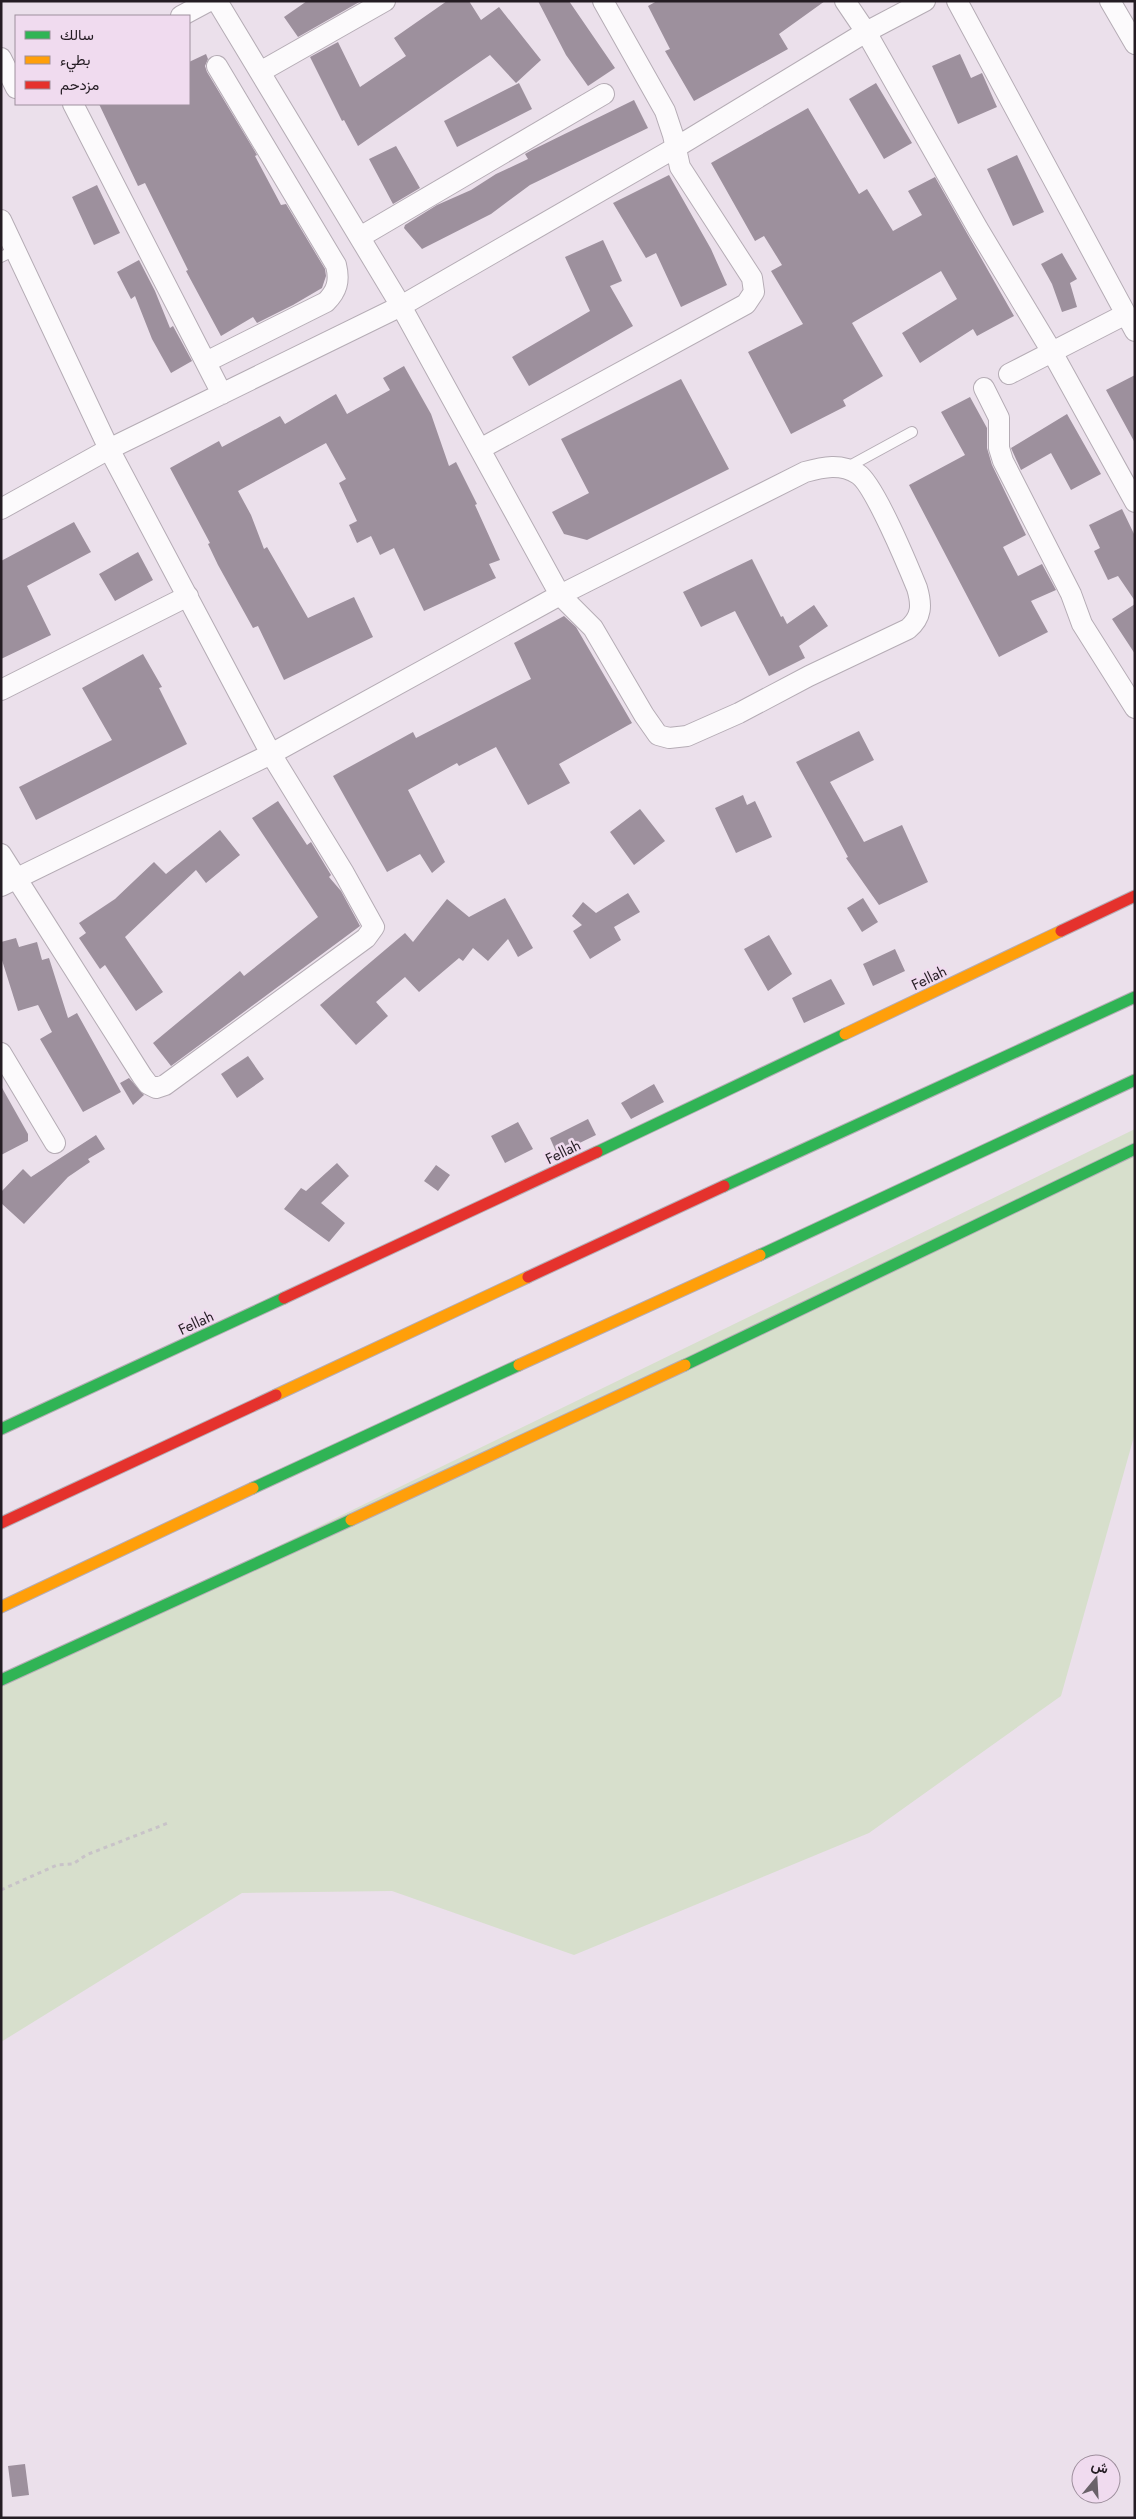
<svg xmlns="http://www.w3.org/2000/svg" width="1136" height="2519" font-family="Jost,Vazirmatn,sans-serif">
  <rect width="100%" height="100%" fill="#ebe0eb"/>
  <!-- green -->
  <path fill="#d7dfcc" d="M 1135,1129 L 1135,1433 L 1061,1696 L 869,1833 L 574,1955 L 392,1891 L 242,1893 L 1,2042 L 1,1681 Z"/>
  <!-- building -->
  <path fill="#9d909d" d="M 307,1 L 361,1 L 298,37 L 284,17 Z
    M 447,1 L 469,1 L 481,20 L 499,7 L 541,60 L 516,83 L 490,55 L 358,146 L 344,120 L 342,121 L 310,57 L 338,42 L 360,87 L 406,56 L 394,38 Z
    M 538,1 L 569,1 L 615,68 L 588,86 L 566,55 Z
    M 657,1 L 825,1 L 779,34 L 788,49 L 694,101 L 665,51 L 670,49 L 648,6 Z
    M 206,54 L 208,59 L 205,66 L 207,72 L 257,155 L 255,156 L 281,205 L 286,204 L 325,269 L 326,276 L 322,288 L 293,305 L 257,323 L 253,317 L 221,336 L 186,271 L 188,270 L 145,183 L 138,186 L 99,104 L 189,104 L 189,62 Z
    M 960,54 L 971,78 L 982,73 L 997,107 L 958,124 L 932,66 Z
    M 519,83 L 532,109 L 457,147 L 444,121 Z
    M 876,83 L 912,143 L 884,159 L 849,99 Z
    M 634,100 L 648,128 L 530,185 L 491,214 L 422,249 L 404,228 L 405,225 L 437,205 L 471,190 L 496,174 L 528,159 L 525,154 L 532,150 Z
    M 808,108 L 859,194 L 867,189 L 893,231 L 922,215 L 908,191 L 935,177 L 1014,316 L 977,336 L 973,329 L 920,363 L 902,333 L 957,299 L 941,271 L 852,323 L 883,376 L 843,400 L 846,406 L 791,434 L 748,352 L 803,324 L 771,271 L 782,265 L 764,236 L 755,241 L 711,163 Z
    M 396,146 L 420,188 L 393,204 L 369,159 Z
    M 1017,155 L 1044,212 L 1013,226 L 987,169 Z
    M 669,175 L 711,249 L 727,285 L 681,307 L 656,253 L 646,258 L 613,203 Z
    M 97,185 L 120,233 L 94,245 L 72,197 Z
    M 603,240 L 622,281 L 610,286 L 633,326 L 529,386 L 512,357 L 590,311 L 565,257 Z
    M 1062,253 L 1077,279 L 1070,283 L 1077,307 L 1062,312 L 1052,284 L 1041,264 Z
    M 139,260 L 155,291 L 170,328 L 173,326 L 192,361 L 171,373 L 152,339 L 135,296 L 131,299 L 117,272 Z
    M 404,366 L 431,414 L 449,466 L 456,462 L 477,504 L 475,505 L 500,560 L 489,564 L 496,578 L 424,611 L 394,548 L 380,555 L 371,536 L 357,543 L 349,525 L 357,521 L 339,483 L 346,479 L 326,443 L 238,491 L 251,515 L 264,549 L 267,547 L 308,618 L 354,597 L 373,637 L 284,680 L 258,626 L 253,628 L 218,565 L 208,544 L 210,543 L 170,468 L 219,441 L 222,447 L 280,416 L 285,424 L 336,394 L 347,414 L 390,390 L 383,378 Z
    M 1135,375 L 1135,443 L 1106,390 Z
    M 681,379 L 729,469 L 587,540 L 564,534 L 552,512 L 589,493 L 561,439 Z
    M 970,397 L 987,428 L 987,448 L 992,465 L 1026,535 L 1003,547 L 1018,576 L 1042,564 L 1056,590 L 1031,601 L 1048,632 L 999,657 L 909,485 L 965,455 L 941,412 Z
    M 1067,414 L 1101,474 L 1071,490 L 1051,453 L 1021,470 L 1011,448 Z
    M 1122,509 L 1135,536 L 1135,601 L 1118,576 L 1108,580 L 1094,551 L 1100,548 L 1089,525 Z
    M 74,522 L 91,552 L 27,586 L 51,635 L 1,659 L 1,561 Z
    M 138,552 L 153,580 L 115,601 L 99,574 Z
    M 752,559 L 781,617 L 783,616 L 787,624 L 814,605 L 828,626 L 799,646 L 805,658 L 769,676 L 735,611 L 701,627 L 683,592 Z
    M 1135,604 L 1135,654 L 1112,619 Z
    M 564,616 L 576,627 L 632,723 L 559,764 L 570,783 L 528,805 L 496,747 L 459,766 L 457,763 L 408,790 L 445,862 L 432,873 L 420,854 L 387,872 L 333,776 L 413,732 L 416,738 L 531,679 L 514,643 Z
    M 143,654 L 162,687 L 159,688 L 187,744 L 36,820 L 19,787 L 112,740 L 82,688 Z
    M 859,731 L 874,760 L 830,782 L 864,842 L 902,825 L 928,882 L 879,905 L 846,858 L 848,857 L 796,762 Z
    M 743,795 L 747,805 L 755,801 L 772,837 L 736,853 L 715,808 Z
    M 278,801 L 307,845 L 311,842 L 331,875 L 329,877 L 341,891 L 360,926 L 171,1066 L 153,1043 L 240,971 L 244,976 L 318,917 L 252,818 Z
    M 640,809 L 665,841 L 634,865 L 610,832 Z
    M 220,830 L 240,855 L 206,883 L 196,870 L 125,937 L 163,992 L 136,1011 L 105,965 L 100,969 L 79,938 L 86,933 L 79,923 L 115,899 L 154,862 L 166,874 Z
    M 628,893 L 640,912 L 614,927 L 621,940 L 590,959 L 573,931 L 582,925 L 572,916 L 583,902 L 596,913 Z
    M 505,898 L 533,948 L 518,957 L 508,939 L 488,961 L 473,948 L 463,961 L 459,958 L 419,992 L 405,977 L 376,1002 L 388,1016 L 356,1045 L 320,1005 L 405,933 L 413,942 L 447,899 L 469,917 Z
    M 863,898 L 878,922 L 862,932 L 847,908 Z
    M 769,935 L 792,974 L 768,991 L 744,949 Z
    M 16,938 L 19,947 L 37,942 L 42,960 L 49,958 L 68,1018 L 77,1013 L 121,1092 L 83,1112 L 40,1039 L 52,1032 L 38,1005 L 18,1011 L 1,957 L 1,942 Z
    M 895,949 L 905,971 L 873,986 L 863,964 Z
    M 831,979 L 845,1004 L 804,1023 L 792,998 Z
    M 248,1056 L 264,1079 L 237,1098 L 221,1074 Z
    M 129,1078 L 144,1095 L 133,1105 L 120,1083 Z
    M 654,1084 L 664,1102 L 631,1119 L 621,1103 Z
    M 1,1086 L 28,1134 L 28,1141 L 1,1155 Z
    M 588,1119 L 596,1135 L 557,1154 L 550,1138 Z
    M 518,1122 L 533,1149 L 505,1163 L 491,1136 Z
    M 96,1135 L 105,1149 L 88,1159 L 90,1162 L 68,1177 L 24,1224 L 1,1203 L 1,1192 L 23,1169 L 31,1177 Z
    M 337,1163 L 349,1176 L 321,1203 L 345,1223 L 329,1242 L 284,1209 L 301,1188 L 306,1191 Z
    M 436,1165 L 450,1175 L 438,1191 L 424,1181 Z
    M 25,2464 L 29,2495 L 12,2497 L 8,2466 Z"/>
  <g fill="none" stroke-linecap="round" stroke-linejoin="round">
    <defs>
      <path id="lane" d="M 1,257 L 15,250
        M 846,468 L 912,432"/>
      <path id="street" d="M 845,1 L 866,32 L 978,229 L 1052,352 L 1135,502
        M 957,1 L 1135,331
        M 1110,1 L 1135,44
        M 181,16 L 209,1
        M 1,58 L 16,88
        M 260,72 L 385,1
        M 73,104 L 222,394
        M 1,220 L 109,449 L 271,754 L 344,873 L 374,927 L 366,938 L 165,1085 L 156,1088 L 148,1084 L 142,1076 L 1,854
        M 360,237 L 604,94
        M 206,362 L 326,302 C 337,291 340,281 336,265 L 217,66
        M 1009,374 L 1126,314
        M 984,388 L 999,418 L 999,448 L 1003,461 L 1071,594 L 1082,624 L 1135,708
        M 480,449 L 746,304 L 754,292 L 752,278 L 680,167 L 673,135 L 665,111 L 603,1
        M 1,509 L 109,449 L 401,306 L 675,148 L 866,32 L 925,1
        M 1,690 L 188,596
        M 1,886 L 271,754 L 560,595 L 805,472 C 823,467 841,463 858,474 C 874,484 908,566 917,588 C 922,605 922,617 908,629 L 809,676 L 739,713 L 687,736 L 669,738 L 658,735 L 644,715 L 593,628 L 560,595 L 401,306 L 217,1
        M 1,1053 L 55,1143"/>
      <path id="fast" d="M 597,1152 L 845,1034
        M 724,1186 L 1135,997
        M 760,1255 L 1135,1080
        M 685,1365 L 1135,1149
        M 1,1429 L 284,1298
        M 253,1488 L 519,1365
        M 1,1680 L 351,1520"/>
      <path id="slow" d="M 845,1034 L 1061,931
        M 519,1365 L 760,1255
        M 276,1395 L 528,1277
        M 351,1520 L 685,1365
        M 1,1607 L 253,1488"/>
      <path id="jam" d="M 1061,931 L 1135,896
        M 528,1277 L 724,1186
        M 284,1298 L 597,1152
        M 1,1523 L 276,1395"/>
    </defs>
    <!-- lane casing -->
    <use href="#lane" stroke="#b5acb5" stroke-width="12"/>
    <!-- street casing -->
    <use href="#street" stroke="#b5acb5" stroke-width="22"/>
    <!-- fast casing -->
    <use href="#fast" stroke="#b5acb5" stroke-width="13"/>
    <!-- slow casing -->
    <use href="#slow" stroke="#b5acb5" stroke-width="13"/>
    <!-- jam casing -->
    <use href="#jam" stroke="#b5acb5" stroke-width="13"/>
    <!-- path -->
    <path stroke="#c8c3c8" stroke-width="3" stroke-dasharray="4 4" stroke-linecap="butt" d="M 1,1890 L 57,1865 L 73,1864 L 86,1855 L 168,1823"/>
    <!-- lane -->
    <use href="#lane" stroke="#fcfafc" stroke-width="10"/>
    <!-- street -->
    <use href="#street" stroke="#fcfafc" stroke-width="20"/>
    <!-- fast -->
    <use href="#fast" stroke="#30b455" stroke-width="11"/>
    <!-- slow -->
    <use href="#slow" stroke="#ff9f0a" stroke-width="11"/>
    <!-- jam -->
    <use href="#jam" stroke="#e5322d" stroke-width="11"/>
  </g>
  <g text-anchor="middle" stroke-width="5" stroke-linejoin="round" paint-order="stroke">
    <!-- street labels -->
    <g font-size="15" fill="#241c23" stroke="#f0dbef">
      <text transform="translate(929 978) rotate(-26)" y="5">Fellah</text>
      <text transform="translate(563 1152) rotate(-26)" y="5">Fellah</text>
      <text transform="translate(196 1323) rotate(-25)" y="5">Fellah</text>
    </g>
  </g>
  <!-- border -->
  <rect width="1136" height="2519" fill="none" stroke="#241c23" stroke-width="5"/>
  <!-- legend -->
  <rect x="15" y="15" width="175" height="90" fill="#f0dbef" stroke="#9e8f9d"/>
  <rect x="25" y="31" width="25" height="8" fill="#30b455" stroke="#9e8f9d"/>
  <text x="60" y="40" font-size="15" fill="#241c23">سالك</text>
  <rect x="25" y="56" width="25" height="8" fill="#ff9f0a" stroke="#9e8f9d"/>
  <text x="60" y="65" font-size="15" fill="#241c23">بطيء</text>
  <rect x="25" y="81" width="25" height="8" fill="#e5322d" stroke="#9e8f9d"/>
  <text x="60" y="90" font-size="15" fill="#241c23">مزدحم</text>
  <!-- north arrow -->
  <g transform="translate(1096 2479) rotate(18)"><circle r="24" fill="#f0dbef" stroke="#9e8f9d"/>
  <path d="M0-4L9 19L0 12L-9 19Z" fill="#6a6169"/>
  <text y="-8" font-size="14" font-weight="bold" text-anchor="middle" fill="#241c23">ش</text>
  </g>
</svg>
